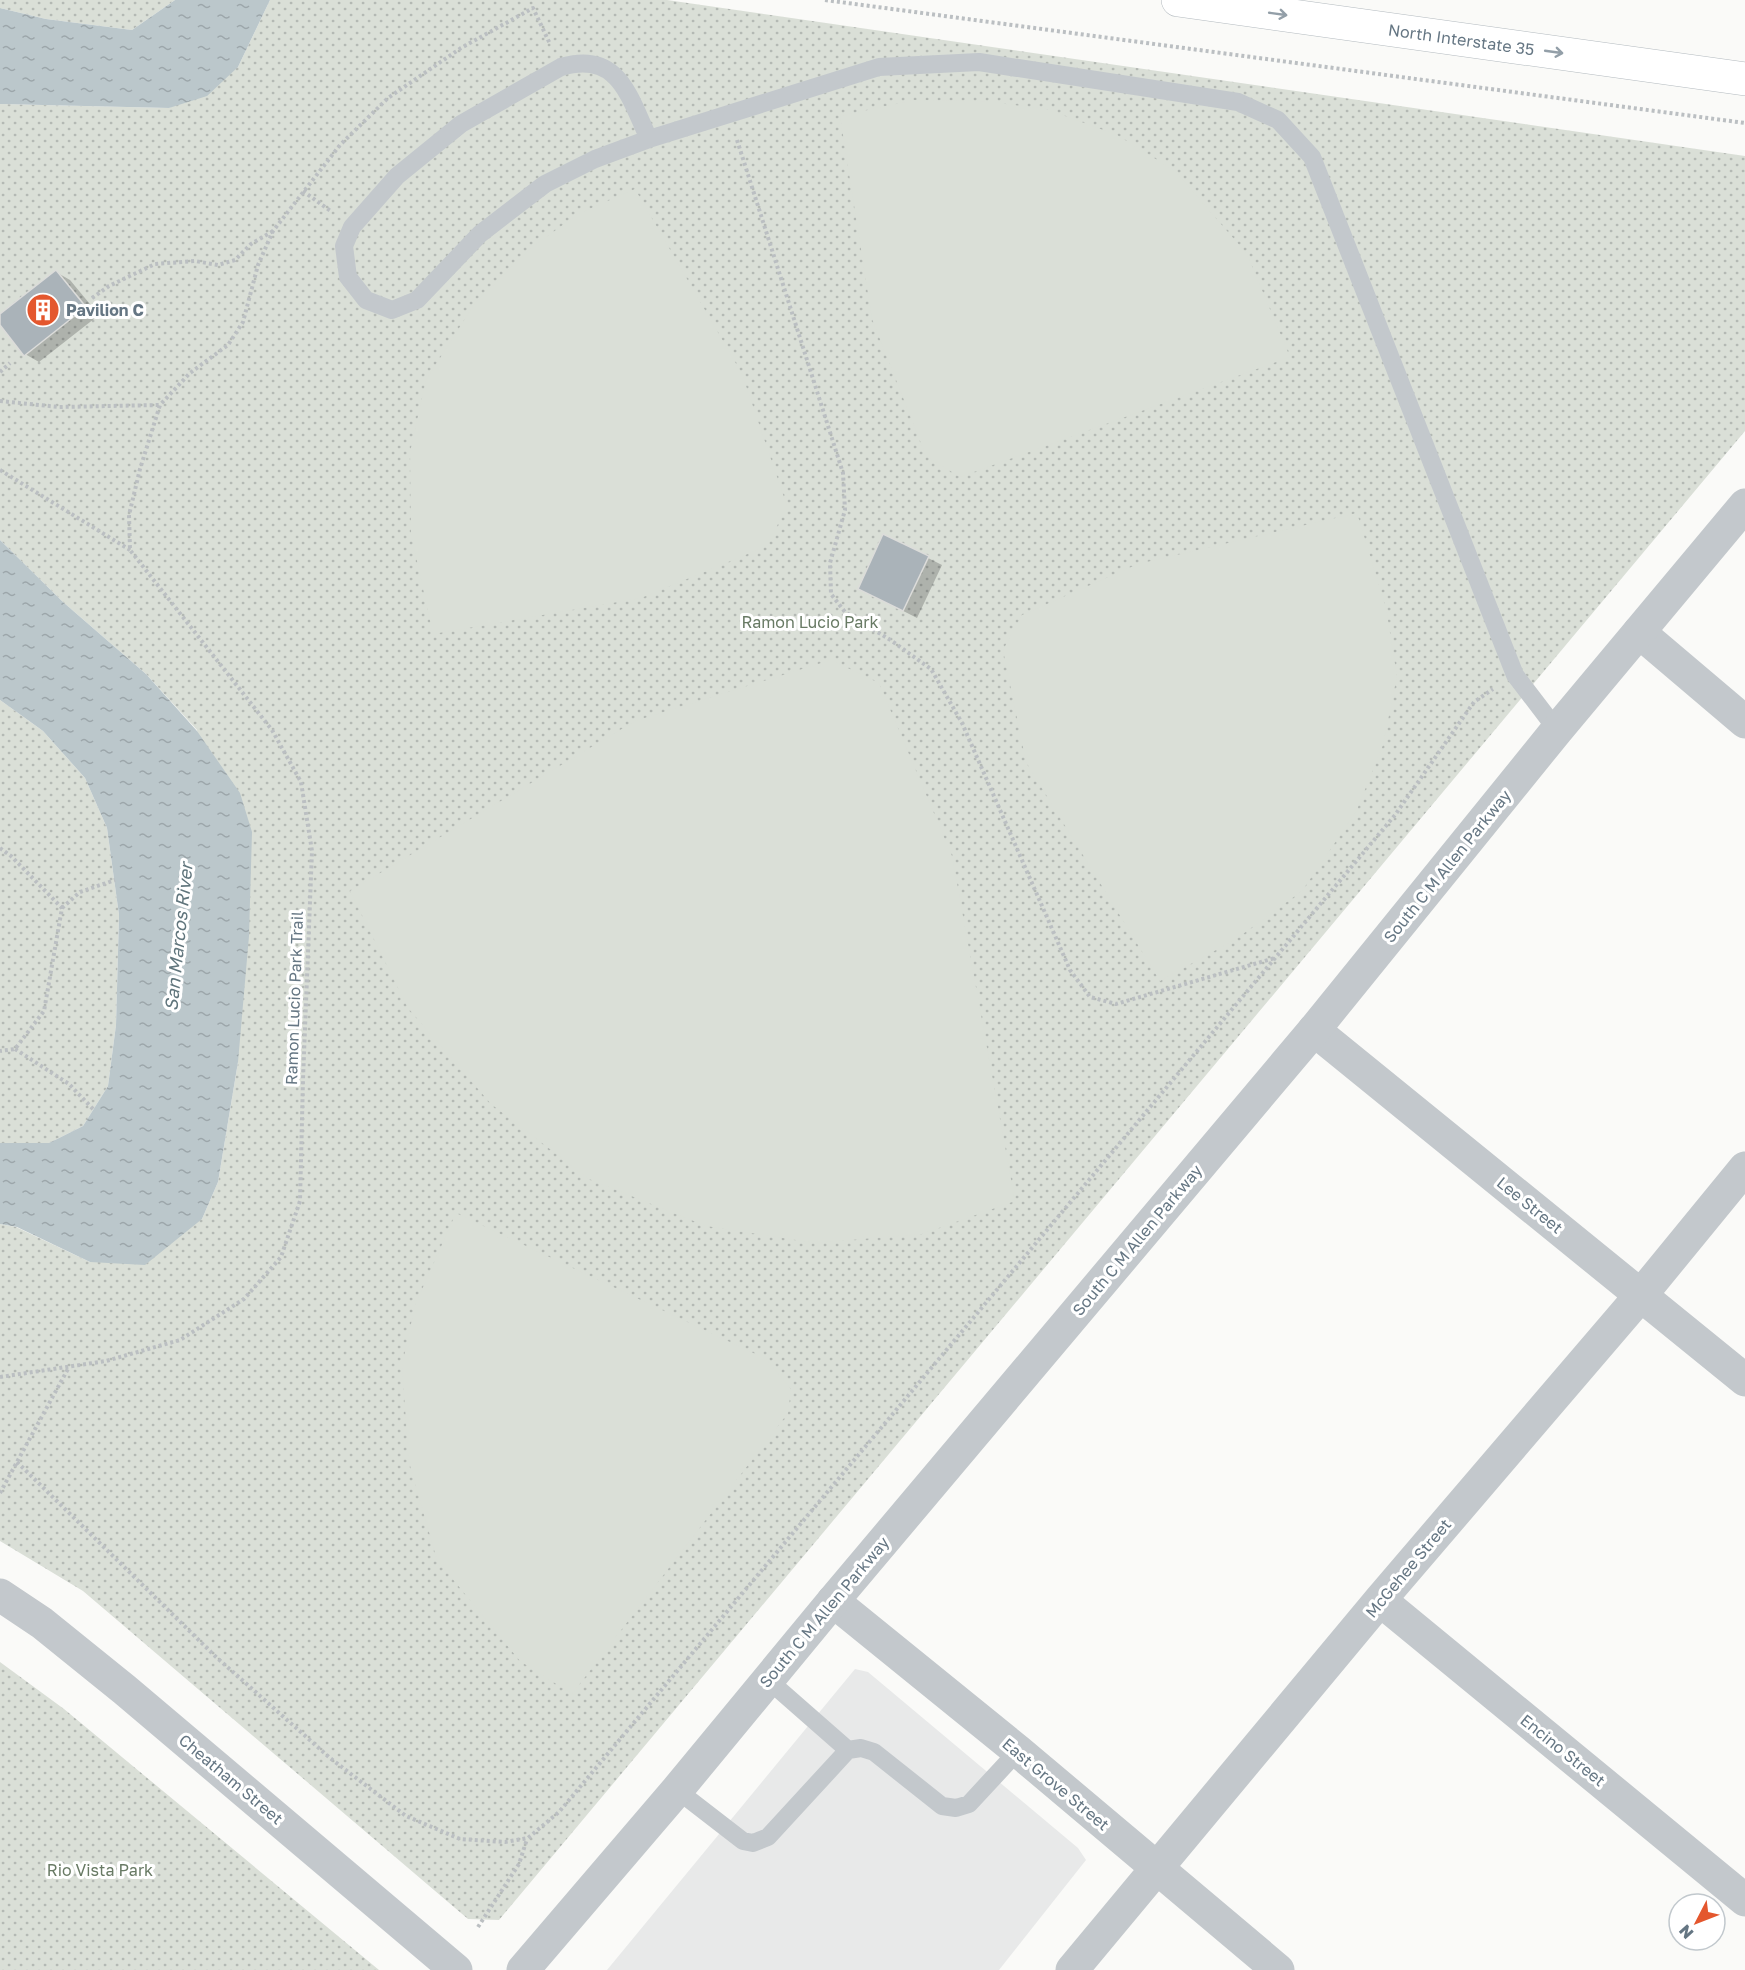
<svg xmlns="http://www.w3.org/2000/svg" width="1745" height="1970" font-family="'Golos Text',sans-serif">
  <defs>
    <pattern id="park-dots" width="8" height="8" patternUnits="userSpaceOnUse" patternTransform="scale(1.5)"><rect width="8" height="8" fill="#dadfd7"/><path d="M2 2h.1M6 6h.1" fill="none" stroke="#b4b9b4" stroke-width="1.8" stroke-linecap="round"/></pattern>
    <pattern id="water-ripples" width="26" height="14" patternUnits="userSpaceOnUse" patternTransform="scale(1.5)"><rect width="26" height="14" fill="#bbc7cb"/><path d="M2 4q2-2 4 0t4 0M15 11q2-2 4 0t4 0" fill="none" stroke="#9ca6aa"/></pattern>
  </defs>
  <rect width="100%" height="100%" fill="#fafaf8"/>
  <!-- built -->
  <path fill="#e8e9e9" d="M 855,1669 L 868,1672 L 1078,1848 L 1086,1860 L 999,1970 L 607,1970 Z"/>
  <!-- park -->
  <path fill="url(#park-dots)" d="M 0,0 L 175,0 L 132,30 L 46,19 L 0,8 Z
    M 270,0 L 667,0 L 1745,156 L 1745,431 L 499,1920 L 468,1919 L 83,1591 L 0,1541 L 0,1224 L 16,1227 L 90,1262 L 202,1219 L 218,1182 L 238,1062 L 197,730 L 146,674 L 63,602 L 0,540 L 0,104 L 169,108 L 238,67 Z
    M 0,700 L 43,731 L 85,778 L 107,828 L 119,915 L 116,1025 L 108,1086 L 83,1126 L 49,1143 L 0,1143 Z
    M 0,1662 L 64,1709 L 379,1970 L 0,1970 Z"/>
  <!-- pitch -->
  <path fill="#dadfd7" d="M 914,100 L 981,101 L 1046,109 L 1117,135 L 1175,171 L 1247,254 L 1290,357 L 960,477 L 926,456 L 872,319 L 840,116 Z
    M 635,189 L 742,374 L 787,506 L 767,546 L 641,598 L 433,634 L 411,534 L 410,452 L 426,380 L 475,303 L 531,248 L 578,214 Z
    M 1357,513 L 1386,608 L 1397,676 L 1383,745 L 1356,812 L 1302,891 L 1236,939 L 1160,981 L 1026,762 L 1003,650 L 1022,615 L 1138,564 Z
    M 831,660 L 879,683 L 952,856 L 1015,1201 L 922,1234 L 815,1243 L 706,1226 L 589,1179 L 491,1104 L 408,1008 L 350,891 L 635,721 Z
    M 456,1213 L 766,1359 L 791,1389 L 788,1413 L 572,1694 L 520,1661 L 437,1560 L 409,1462 L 402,1366 L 415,1305 Z"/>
  <!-- water -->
  <path fill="url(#water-ripples)" d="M 175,0 L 270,0 L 238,67 L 207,96 L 169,108 L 0,104 L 0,8 L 46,19 L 132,30 Z
    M 0,540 L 63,602 L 146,674 L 197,731 L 240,793 L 252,832 L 249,936 L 238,1062 L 218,1182 L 202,1219 L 145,1265 L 90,1262 L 17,1227 L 0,1224 L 0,1143 L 49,1143 L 83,1126 L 108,1086 L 116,1025 L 119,915 L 107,828 L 85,778 L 43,731 L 0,700 Z"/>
  <!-- shadow -->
  <path fill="#0003" d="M 56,272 L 70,280 L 99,315 L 39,362 L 25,354 L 0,322 L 0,315 Z
    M 884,536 L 942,565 L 917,618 L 860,589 Z"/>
  <!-- building -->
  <path fill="#aab3b9" stroke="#dcdcda" stroke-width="1.5" d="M 56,270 L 86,307 L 24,356 L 0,325 L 0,314 Z
    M 883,534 L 929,556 L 903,611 L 858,589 Z"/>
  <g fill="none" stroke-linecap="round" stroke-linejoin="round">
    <defs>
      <g id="secondary">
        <path id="s1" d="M 1178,0 L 1745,79"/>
      </g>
    </defs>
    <!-- secondary casing -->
    <use href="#secondary" stroke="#b3babf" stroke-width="34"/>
    <!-- path -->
    <path stroke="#bbbfc2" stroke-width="4" stroke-dasharray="3 3" stroke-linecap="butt" d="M 825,0 L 1745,123
      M 737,140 L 843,473 L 845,510 L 830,563 L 831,594 L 845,612 L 892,641 L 931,669 L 962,723 L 1070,970 L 1090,997 L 1116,1004 L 1275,958
      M 303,191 L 332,212
      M 92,298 L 109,286 L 155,264 L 195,261 L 218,265 L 235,260 L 251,244 L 273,231
      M 0,372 L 10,363
      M 0,401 L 59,407 L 160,405
      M 0,470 L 130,550
      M 0,848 L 11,856 L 62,908 L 44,1011 L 15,1049 L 0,1051
      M 62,908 L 80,892 L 115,880
      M 15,1049 L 69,1084 L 93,1109
      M 0,1377 L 106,1361 L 180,1340 L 244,1299 L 281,1257 L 300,1201 L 303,1079 L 312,851 L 301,782 L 272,730 L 130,550 L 129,515 L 140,469 L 160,405 L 190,373 L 228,345 L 243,322 L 258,265 L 273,231 L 340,145 L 388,98 L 461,48 L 533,8 L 550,44
      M 17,1462 L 215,1656 L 330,1758 L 406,1816 L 460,1839 L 505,1842 L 528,1838 L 559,1812 L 1395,815 L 1474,702 L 1493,689
      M 0,1493 L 69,1367
      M 478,1927 L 519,1864 L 527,1839"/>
    <!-- service -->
    <path stroke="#c3c8cc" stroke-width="18" d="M 649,139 C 629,97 619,50 561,67 L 461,124 L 397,176 L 352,227 L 344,246 L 348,277 L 366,300 L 392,310 L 417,300 L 480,234 L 545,184 L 595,159 L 649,139 L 879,67 L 979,62 L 1238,102 L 1278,120 L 1312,157 L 1515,675 L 1557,730
      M 767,1679 L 848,1750
      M 677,1790 L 743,1841 L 753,1843 L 768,1837 L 848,1750 L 861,1748 L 874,1752 L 942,1806 L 956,1808 L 969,1804 L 1018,1751"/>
    <!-- minor -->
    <path stroke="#c3c8cc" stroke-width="33" d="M 1639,632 L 1745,722
      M 1314,1030 L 1745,1380
      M 1380,1600 L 1745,1900
      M 833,1601 L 1018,1751 L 1278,1970
      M 1072,1970 L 1380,1600 L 1641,1295 L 1745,1168"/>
    <!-- tertiary -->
    <path stroke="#c3c8cc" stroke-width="33" d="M 0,1595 L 42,1623 L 125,1690 L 456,1970
      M 523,1970 L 677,1790 L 833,1601 L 1314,1030 L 1557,730 L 1745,505"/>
    <!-- secondary -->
    <use href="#secondary" stroke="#fff" stroke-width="33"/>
  </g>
  <!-- one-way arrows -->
  <defs><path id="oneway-shaft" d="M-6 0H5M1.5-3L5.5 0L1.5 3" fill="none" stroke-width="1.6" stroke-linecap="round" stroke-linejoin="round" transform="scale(1.5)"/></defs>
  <g stroke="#939fa8">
    <use href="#oneway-shaft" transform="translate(1278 14) rotate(8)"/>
    <use href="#oneway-shaft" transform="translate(1554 52) rotate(8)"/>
  </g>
  <!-- icons -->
  <defs>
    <symbol id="building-disc" viewBox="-11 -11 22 22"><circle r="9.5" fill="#e4572e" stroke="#fff"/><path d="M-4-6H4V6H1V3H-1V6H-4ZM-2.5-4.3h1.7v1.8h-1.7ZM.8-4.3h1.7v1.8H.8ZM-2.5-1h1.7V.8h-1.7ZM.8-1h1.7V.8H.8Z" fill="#fff"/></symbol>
  </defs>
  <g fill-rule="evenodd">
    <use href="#building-disc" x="24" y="291" width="38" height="38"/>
  </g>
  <g text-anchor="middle" stroke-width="6" stroke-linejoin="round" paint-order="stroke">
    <!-- street labels -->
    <g font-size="16" fill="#657683" stroke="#fff">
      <text dy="6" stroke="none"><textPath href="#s1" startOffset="286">North Interstate 35</textPath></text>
      <text transform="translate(1447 866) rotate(-51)" y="6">South C M Allen Parkway</text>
      <text transform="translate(294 998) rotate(-88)" y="6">Ramon Lucio Park Trail</text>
      <text transform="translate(1530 1205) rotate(39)" y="6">Lee Street</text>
      <text transform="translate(1137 1240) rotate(-50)" y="6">South C M Allen Parkway</text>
      <text transform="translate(1408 1568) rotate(-50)" y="6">McGehee Street</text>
      <text transform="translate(824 1612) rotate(-50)" y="6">South C M Allen Parkway</text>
      <text transform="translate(1563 1750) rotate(39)" y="6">Encino Street</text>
      <text transform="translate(231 1779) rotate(40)" y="6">Cheatham Street</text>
      <text transform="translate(1056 1784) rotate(40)" y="6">East Grove Street</text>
    </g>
    <!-- poi labels -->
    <g font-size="16" font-weight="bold" fill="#657683" stroke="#fff" text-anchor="start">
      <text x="66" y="316">Pavilion C</text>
    </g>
    <!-- park labels -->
    <g font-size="16" fill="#687a64" stroke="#fff">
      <text x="810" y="628">Ramon Lucio Park</text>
      <text x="100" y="1876">Rio Vista Park</text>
    </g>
    <!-- water labels -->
    <g font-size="18" font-style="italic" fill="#60757c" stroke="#fff">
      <text transform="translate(179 937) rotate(-84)" y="6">San Marcos River</text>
    </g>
  </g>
  <!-- north arrow -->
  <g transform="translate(1697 1922) rotate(228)"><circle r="28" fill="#ffffff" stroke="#c1c8cd" stroke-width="1.5"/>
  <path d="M0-4.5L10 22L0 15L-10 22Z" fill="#e4572e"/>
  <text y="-9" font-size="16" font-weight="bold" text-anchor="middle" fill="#657683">N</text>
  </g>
</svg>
